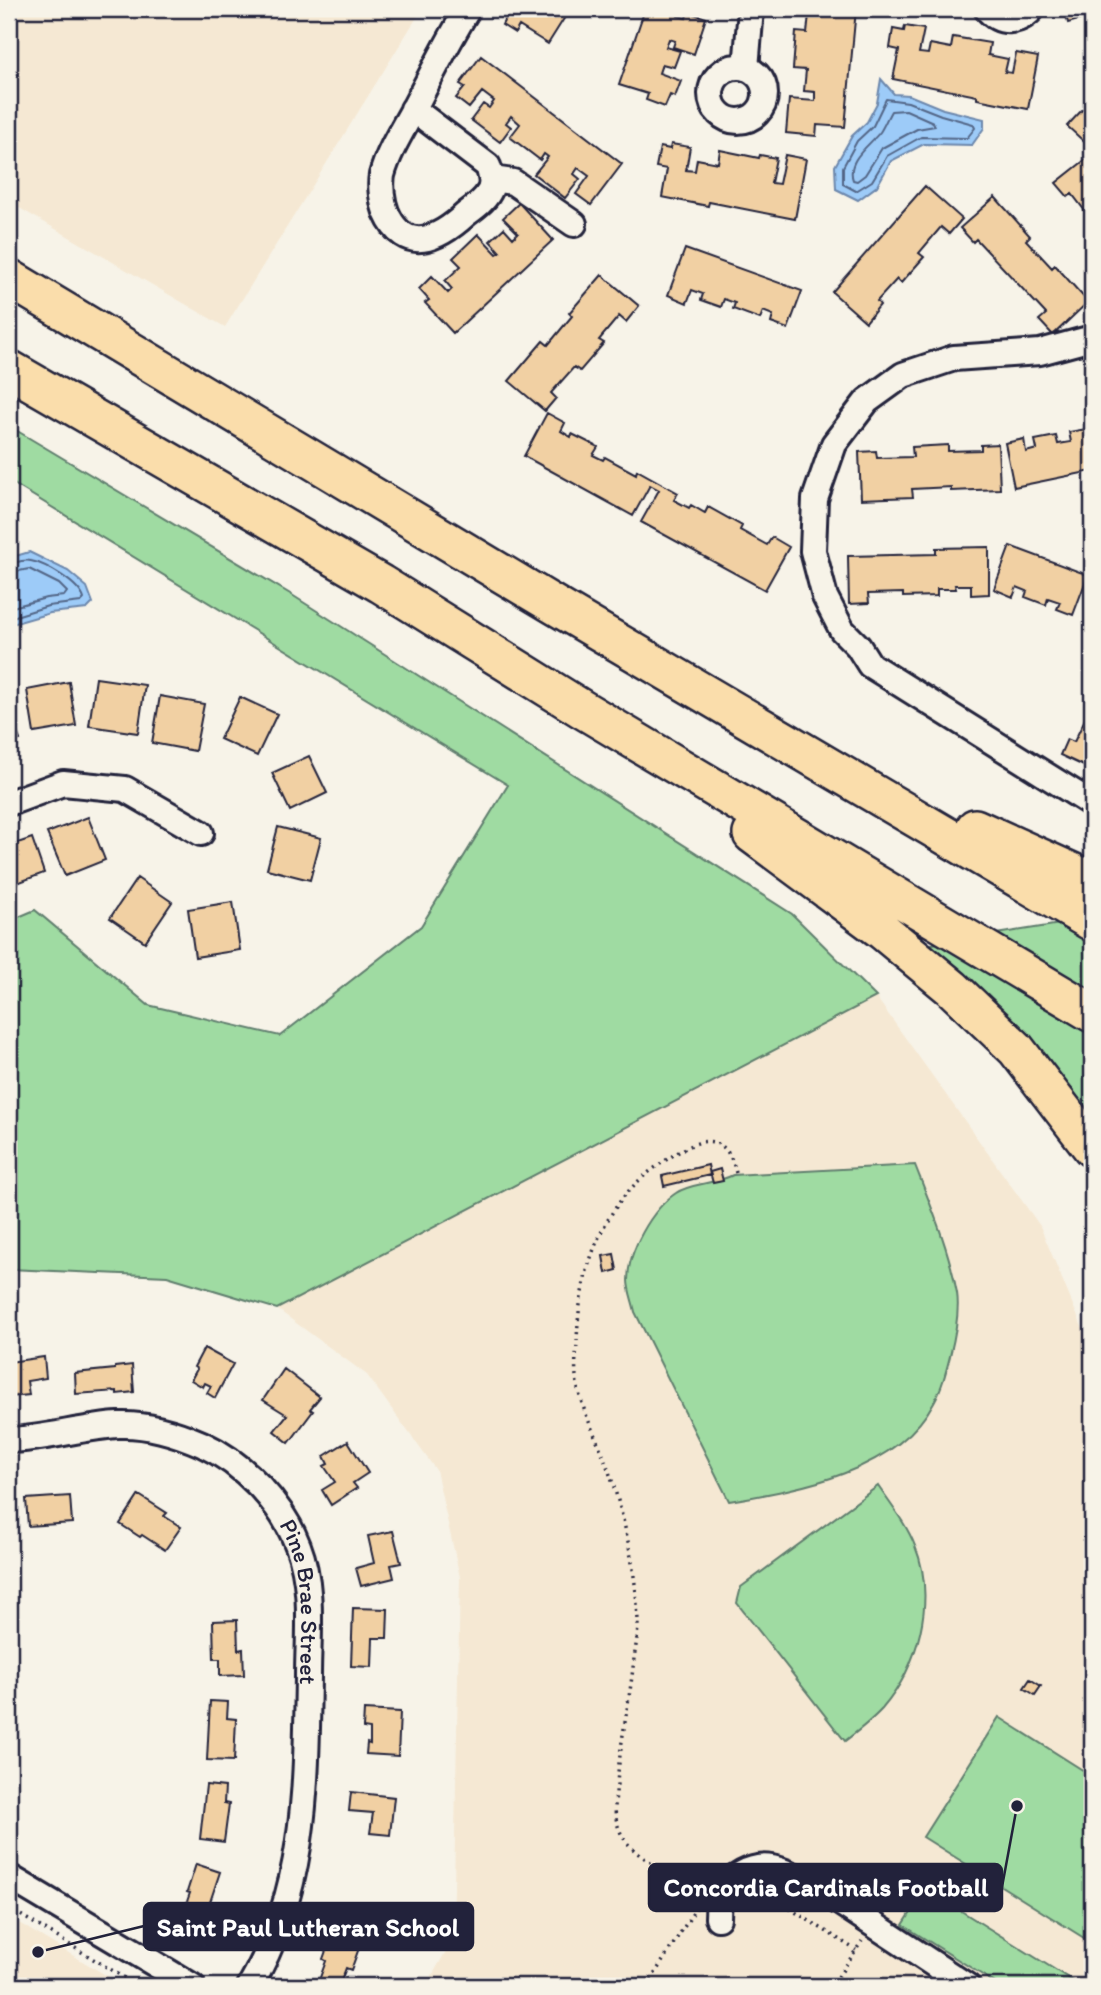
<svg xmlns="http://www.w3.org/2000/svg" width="1101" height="1995" font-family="Itim,sans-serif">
  <rect width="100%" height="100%" fill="#f7f3e8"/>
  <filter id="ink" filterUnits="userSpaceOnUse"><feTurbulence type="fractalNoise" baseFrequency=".0143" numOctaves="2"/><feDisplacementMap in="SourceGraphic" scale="14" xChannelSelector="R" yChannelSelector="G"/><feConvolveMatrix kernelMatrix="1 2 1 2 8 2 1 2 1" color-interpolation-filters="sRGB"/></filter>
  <g filter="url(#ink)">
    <!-- built -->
    <path fill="#f5e8d3" d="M 9,9 L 422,9 L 225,327 L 9,202 Z
      M 876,997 L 1040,1226 L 1092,1351 L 1092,1986 L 426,1986 L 453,1939 L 460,1577 L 436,1470 L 367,1375 L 277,1309 Z
      M 9,1917 L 124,1986 L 9,1986 Z"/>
    <!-- green -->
    <path fill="#9fdba2" stroke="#607e6e" stroke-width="2" d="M 9,426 L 292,595 L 792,914 L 876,997 L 277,1309 L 167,1276 L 9,1269 L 9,921 L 35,910 L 148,1005 L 280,1036 L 421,926 L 508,785 L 9,481 Z
      M 1092,919 L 1092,1123 L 1072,1089 L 926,945 Z
      M 915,1165 C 931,1206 949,1249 957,1293 C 960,1313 955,1336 950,1356 C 946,1372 942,1388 934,1402 C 897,1472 800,1489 729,1501 L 635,1312 C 633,1302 628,1290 628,1280 C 628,1251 652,1209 676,1193 C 690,1183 716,1184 733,1175 Z
      M 878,1486 C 891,1505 907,1525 915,1546 C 937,1600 918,1667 882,1709 C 871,1721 858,1731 845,1741 L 737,1603 L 741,1587 Z
      M 999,1717 L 1092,1776 L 1092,1943 L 923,1837 Z
      M 926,1889 L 1081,1986 L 1000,1986 L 903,1925 Z"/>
    <!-- water -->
    <path fill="#9dcbf8" stroke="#6c87ac" stroke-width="2" d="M 881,79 L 894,94 L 909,95 L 943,109 L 984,119 L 984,128 L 972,145 L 924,144 L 891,161 L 877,186 L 858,200 L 836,189 L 835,166 L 852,136 L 867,122 L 877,103 Z
      M 29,552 L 68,571 L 87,587 L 93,603 L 87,609 L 50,613 L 9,625 L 9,558 Z"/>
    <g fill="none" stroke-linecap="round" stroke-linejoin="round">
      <!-- shore -->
      <path stroke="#536687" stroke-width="2" d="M 886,99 L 908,102 L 941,115 L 973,124 L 975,128 L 967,138 L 921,137 L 887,156 L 872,181 L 856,191 L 843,184 L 843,167 L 857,141 L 873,126 Z
        M 891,111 L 906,110 L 933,122 L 935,126 L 917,129 L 882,148 L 865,175 L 857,181 L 853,180 C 846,160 869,146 880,132 C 884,126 887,118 891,111 Z
        M 9,564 C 15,563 24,559 31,561 C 46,564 79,583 84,599 L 81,602 L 48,606 L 9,618
        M 9,573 L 29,569 L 59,584 L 67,592 L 64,596 L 46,598 L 9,608"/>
    </g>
    <!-- building -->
    <path fill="#f1d0a3" stroke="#22223b" stroke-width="2" d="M 503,9 L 570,9 L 548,44 L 519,26 L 515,33 L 502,25 L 506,17 L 500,13 Z
      M 645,9 L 680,9 L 678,16 L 686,18 L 688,12 L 706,18 L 694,54 L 673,47 L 675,41 L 669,39 L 666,47 L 680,51 L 674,67 L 662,64 L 659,73 L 681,81 L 675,97 L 670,95 L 665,107 L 646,100 L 648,94 L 619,85 Z
      M 824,9 L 856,9 L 845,127 L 817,125 L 816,136 L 786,133 L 789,99 L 815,101 L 815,92 L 804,91 L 806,70 L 793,69 L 796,32 L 807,33 L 809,14 L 823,15 Z
      M 1064,9 L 1092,9 L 1092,16 L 1068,23 Z
      M 905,26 L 924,29 L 919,53 L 928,54 L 930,44 L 951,48 L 953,37 L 990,43 L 988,55 L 1008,59 L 1005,72 L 1012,73 L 1016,53 L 1038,57 L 1028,109 L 977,99 L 977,96 L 893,79 L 899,50 L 890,48 L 893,29 L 904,31 Z
      M 481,56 L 622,164 L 591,205 L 576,194 L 589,176 L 578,168 L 574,174 L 580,179 L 565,198 L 534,174 L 548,157 L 544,154 L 540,160 L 510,137 L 520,124 L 511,116 L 506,123 L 511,127 L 500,142 L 471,120 L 483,104 L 489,108 L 494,101 L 482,92 L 469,108 L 456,98 L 465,87 L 460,84 Z
      M 1083,109 L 1088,114 L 1092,109 L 1092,149 L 1067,126 Z
      M 671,144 L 690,147 L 686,170 L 695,171 L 697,159 L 718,163 L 720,150 L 759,158 L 760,155 L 776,158 L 771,183 L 779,184 L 785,155 L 806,159 L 795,219 L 709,202 L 708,206 L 662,197 L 667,169 L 656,167 L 660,147 L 670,149 Z
      M 1090,156 L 1092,158 L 1092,220 L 1072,194 L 1068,197 L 1056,183 Z
      M 925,186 L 962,219 L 949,234 L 941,227 L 919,253 L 924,257 L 901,283 L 897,279 L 877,301 L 880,305 L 866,322 L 832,292 Z
      M 995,197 L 1030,236 L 1026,240 L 1052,268 L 1055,265 L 1088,302 L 1053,335 L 1039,320 L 1046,314 L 976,239 L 973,242 L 960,228 Z
      M 519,203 L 553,240 L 453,333 L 425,303 L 429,300 L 419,289 L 432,276 L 448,293 L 452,289 L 445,281 L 461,266 L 453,258 L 478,234 L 497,254 L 500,252 L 490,241 L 504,228 L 513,238 L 518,233 L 503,218 Z
      M 685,249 L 802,291 L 788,329 L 771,323 L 773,315 L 763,311 L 760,319 L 733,309 L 735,303 L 724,299 L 721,307 L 701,300 L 703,294 L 692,290 L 687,303 L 668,295 Z
      M 602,275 L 639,306 L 626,322 L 619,316 L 599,340 L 604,343 L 580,371 L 574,367 L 551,393 L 556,398 L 545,411 L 509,381 L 543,341 L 548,345 L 572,316 L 569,313 Z
      M 547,413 L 565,423 L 561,431 L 571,437 L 572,434 L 598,447 L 593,455 L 603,460 L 605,457 L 636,474 L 637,470 L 678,493 L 674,500 L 689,508 L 691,505 L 705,513 L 708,507 L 742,526 L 740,530 L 767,545 L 772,537 L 789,547 L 765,590 L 641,522 L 659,490 L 650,485 L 633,516 L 524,456 Z
      M 1087,429 L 1092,454 L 1092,471 L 1014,487 L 1005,443 L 1024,439 L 1026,452 L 1037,449 L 1035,440 L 1056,436 L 1058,444 L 1071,442 L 1069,432 Z
      M 998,444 L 1000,489 L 951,491 L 951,487 L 912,489 L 913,497 L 861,499 L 859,452 L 876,451 L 877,458 L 913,457 L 912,447 L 948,445 L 948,451 L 981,450 L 981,445 Z
      M 1010,546 L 1088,575 L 1073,615 L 1057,609 L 1060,602 L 1048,598 L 1046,605 L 1025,597 L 1027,591 L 1017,587 L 1013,597 L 994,589 Z
      M 989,547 L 989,594 L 971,595 L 971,585 L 955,585 L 956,589 L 937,589 L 937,596 L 903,597 L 903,593 L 868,594 L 869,603 L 849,604 L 848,556 L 936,554 L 936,548 Z
      M 96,678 L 145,685 L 138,733 L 89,726 Z
      M 69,682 L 76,726 L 34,733 L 27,690 Z
      M 160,696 L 204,704 L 195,751 L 152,743 Z
      M 240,697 L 277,714 L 257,756 L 220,739 Z
      M 9,709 L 20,740 L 9,744 Z
      M 1086,717 L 1091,719 L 1092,717 L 1092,770 L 1060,755 L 1067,739 L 1074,742 Z
      M 309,756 L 327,793 L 290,811 L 272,773 Z
      M 88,817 L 105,860 L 65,876 L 47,833 Z
      M 278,827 L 321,838 L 310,880 L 267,869 Z
      M 32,838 L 44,873 L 9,886 L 9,846 Z
      M 137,878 L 172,902 L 145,942 L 110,918 Z
      M 233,902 L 240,950 L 195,957 L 188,909 Z
      M 708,1165 L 710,1175 L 664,1186 L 662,1176 Z
      M 720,1169 L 723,1181 L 713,1183 L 710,1172 Z
      M 614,1254 L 617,1270 L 606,1273 L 603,1256 Z
      M 204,1348 L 233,1364 L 215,1398 L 207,1393 L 211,1386 L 205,1383 L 203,1387 L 191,1380 L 197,1369 L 194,1367 Z
      M 44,1357 L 46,1378 L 27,1381 L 29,1395 L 10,1397 L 9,1362 Z
      M 132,1365 L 134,1392 L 117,1394 L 117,1391 L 76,1394 L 75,1373 L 115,1369 L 115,1367 Z
      M 284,1369 L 320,1397 L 310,1409 L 313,1411 L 289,1443 L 274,1431 L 287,1415 L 263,1400 Z
      M 348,1441 L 368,1473 L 353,1483 L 357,1488 L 331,1505 L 322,1490 L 335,1482 L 324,1466 L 328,1464 L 324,1456 Z
      M 139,1495 L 167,1513 L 164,1516 L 181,1527 L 165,1550 L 142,1535 L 140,1537 L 120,1524 Z
      M 70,1496 L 72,1523 L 28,1526 L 26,1499 Z
      M 393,1531 L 401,1563 L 391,1565 L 394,1578 L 361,1586 L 356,1568 L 374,1563 L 368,1536 Z
      M 353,1608 L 388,1609 L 387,1638 L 373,1638 L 372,1667 L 351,1666 Z
      M 237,1620 L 238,1650 L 243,1649 L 244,1675 L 220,1676 L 220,1659 L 214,1659 L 213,1621 Z
      M 1030,1679 L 1041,1686 L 1035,1695 L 1024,1688 Z
      M 210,1701 L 228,1702 L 227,1718 L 236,1719 L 234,1761 L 207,1760 Z
      M 364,1710 L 400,1712 L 398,1756 L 366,1754 L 367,1743 L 370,1744 L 370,1729 L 363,1728 Z
      M 206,1785 L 225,1787 L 224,1803 L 229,1804 L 224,1842 L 200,1839 Z
      M 351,1792 L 394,1797 L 390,1835 L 370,1833 L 373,1813 L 349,1811 Z
      M 196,1864 L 220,1872 L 205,1917 L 184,1910 L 190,1893 L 187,1892 Z
      M 335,1926 L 363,1937 L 351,1970 L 346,1968 L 339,1986 L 317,1986 L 326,1961 L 323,1959 Z"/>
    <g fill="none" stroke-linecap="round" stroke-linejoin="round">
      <defs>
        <g id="minor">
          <path d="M 987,9 C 1000,25 1019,23 1032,9"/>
          <circle cx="738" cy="94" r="27"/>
          <path d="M 746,68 L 751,9"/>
          <path d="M 413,109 L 488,166 C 491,175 494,184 489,192 C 484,201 474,208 466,214 C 439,239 405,256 386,212 C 382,201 380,186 382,175 C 388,153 401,132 412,112 C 430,78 447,42 468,9"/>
          <path d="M 492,179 L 513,182 L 574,224"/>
          <path d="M 1092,338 L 1040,352 L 954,358 L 903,375 L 867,401 L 834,444 L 815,499 L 813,551 L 825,597 L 842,630 L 858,646 L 870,665 L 1092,804"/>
          <path d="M 9,803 L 63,783 L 125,789 L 201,833"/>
          <path id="s1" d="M 9,1440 C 46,1439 82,1427 119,1425 C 147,1424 177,1433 202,1444 C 243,1463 282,1503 298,1546 C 314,1587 308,1634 308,1677 C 306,1786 307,1889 250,1986"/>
          <path d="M 9,1877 L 192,1986"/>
          <path d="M 718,1918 L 719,1892 C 755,1857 770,1864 812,1884 L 967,1986"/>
        </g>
        <path id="highway" d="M 9,278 L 556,606 L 1092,922
          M 9,369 L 381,584 L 582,709 L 1092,1013
          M 975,828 L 1092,881
          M 752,834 L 883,931 L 952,988 L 1016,1049 L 1092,1148"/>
      </defs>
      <!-- minor casing -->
      <use href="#minor" stroke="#22223b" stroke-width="30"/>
      <!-- highway casing -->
      <use href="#highway" stroke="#22223b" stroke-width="42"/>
      <!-- path -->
      <path stroke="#22223b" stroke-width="3.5" stroke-dasharray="2 5" stroke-linecap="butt" d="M 760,1890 L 856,1950
        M 699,1891 C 676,1873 631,1859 620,1831 C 613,1816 615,1800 617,1784 C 620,1742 630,1701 634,1658 C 636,1646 638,1633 638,1621 C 636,1569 624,1514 607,1466 C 597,1436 579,1407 576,1376 C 575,1366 576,1354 577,1344 C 578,1278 599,1206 656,1167 C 686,1146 723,1119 736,1173
        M 9,1908 L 138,1986
        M 838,1977 L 862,1941
        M 647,1986 L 696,1908"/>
      <!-- minor -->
      <use href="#minor" stroke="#f7f3e8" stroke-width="24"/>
      <!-- highway -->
      <use href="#highway" stroke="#faddab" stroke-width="37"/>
    </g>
  </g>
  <g text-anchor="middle" stroke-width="5" stroke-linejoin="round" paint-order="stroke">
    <!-- street labels -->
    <g font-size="24" fill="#22223b" stroke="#f7f3e8">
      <text dy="8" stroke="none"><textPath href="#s1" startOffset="396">Pine Brae Street</textPath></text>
    </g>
  </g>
  <!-- callouts -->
  <path fill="none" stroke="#22223b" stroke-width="2.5" d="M1017 1806L1002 1887M38 1952L144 1926"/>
  <g fill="#22223b" stroke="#f7f3e8" stroke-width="2.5">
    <circle cx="1017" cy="1806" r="7"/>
    <circle cx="38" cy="1952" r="7"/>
  </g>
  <g fill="#22223b" stroke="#22223b" stroke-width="2.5">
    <rect x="649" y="1864" width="353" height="47" rx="7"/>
    <rect x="144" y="1903" width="329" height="47" rx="7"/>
  </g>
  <g font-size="26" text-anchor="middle" font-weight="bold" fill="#fff">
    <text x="826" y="1896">Concordia Cardinals Football</text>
    <text x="308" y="1936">Saint Paul Lutheran School</text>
  </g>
  <!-- margin -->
  <rect width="1101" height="1995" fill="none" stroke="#f7f3e8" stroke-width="35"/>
  <rect x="18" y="18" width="1066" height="1960" fill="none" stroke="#22223b" stroke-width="2.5" filter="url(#ink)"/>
</svg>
